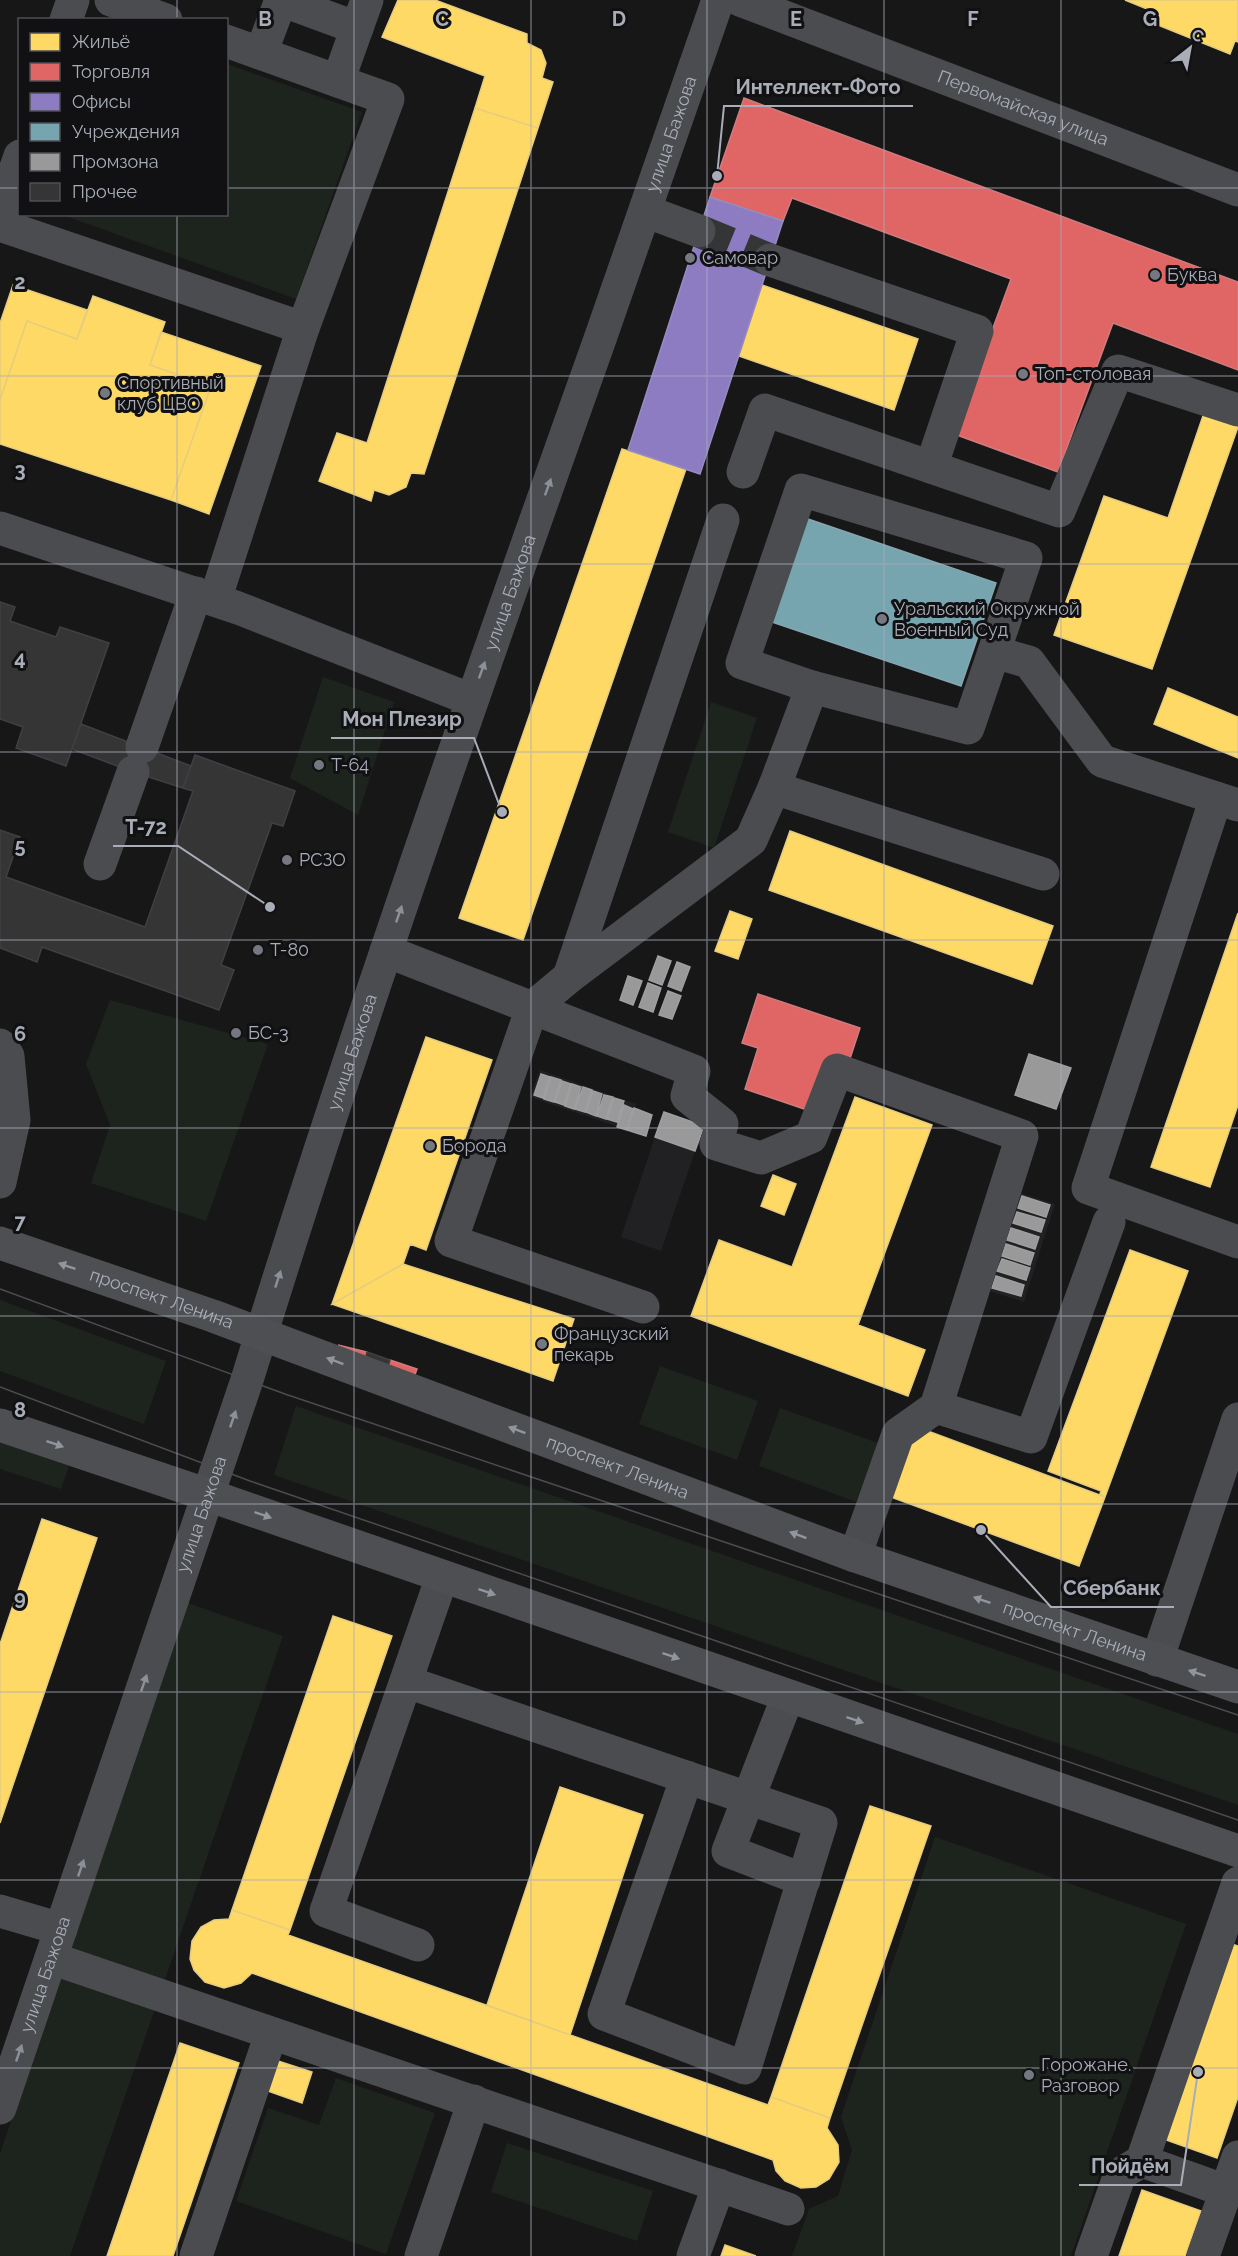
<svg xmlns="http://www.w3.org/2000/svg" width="1238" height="2256" font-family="Raleway,sans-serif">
  <rect width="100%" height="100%" fill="#171717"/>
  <!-- built -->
  <path fill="#212123" d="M 540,1070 L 636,1104 L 627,1130 L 530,1097 Z
    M 655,1137 L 695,1151 L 661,1251 L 621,1237 Z
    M 1021,1193 L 1055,1204 L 1024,1302 L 989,1291 Z"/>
  <!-- green -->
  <path fill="#1d241e" d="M 227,64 L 362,112 L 296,299 L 63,215 L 226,214 Z
    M 323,677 L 394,702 L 358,815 L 290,778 Z
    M 711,702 L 757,718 L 714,848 L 668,832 Z
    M 110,1000 L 268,1044 L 206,1221 L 91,1183 L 110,1125 L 86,1064 Z
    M 0,1300 L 166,1361 L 144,1424 L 0,1371 Z
    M 660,1366 L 758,1401 L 737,1460 L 639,1424 Z
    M 296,1406 L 1238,1734 L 1238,1805 L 274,1475 Z
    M 780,1408 L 878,1443 L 856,1502 L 759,1466 Z
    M 0,1442 L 69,1466 L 61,1489 L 0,1469 Z
    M 185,1602 L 283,1636 L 70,2256 L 0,2256 L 0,2154 Z
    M 935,1837 L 1186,1924 L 1071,2256 L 792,2256 L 809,2209 L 838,2196 L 852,2150 L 841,2117 Z
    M 336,2078 L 435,2113 L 386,2254 L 236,2201 L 268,2108 L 319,2125 Z
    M 507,2143 L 653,2191 L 637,2241 L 491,2192 Z"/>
  <!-- homes -->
  <path fill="#ffd966" stroke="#e5cc7f" stroke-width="1.5" d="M 398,0 L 435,0 L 527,34 L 527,43 L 541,50 L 546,63 L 542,78 L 553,82 L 538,128 L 475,108 L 485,76 L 382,37 Z
    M 1125,0 L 1238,0 L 1238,42 L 1235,41 L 1230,54 L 1153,23 L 1157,13 Z
    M 475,108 L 538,128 L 424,474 L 411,473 L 406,487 L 389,495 L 374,490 L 371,501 L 319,481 L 337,433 L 367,443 Z
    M 13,285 L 87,310 L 77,339 L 27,321 L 0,400 L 0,323 Z
    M 762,285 L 918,339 L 894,410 L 739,356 Z
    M 93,296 L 165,322 L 150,365 L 211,386 L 171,500 L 0,444 L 0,400 L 27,321 L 77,339 Z
    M 161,332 L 261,366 L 209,514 L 171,500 L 211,386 L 150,365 Z
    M 1205,410 L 1238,422 L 1238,427 L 1152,669 L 1054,635 L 1104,496 L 1168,518 Z
    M 622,449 L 686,469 L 523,940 L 459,918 Z
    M 1168,688 L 1238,717 L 1238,758 L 1154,724 Z
    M 790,831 L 1053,926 L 1032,984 L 769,890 Z
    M 730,911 L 752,919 L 738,959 L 715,951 Z
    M 1238,913 L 1238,1105 L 1210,1187 L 1151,1167 Z
    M 426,1037 L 492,1060 L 426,1250 L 410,1244 L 403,1264 L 332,1304 Z
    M 855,1097 L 932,1125 L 858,1325 L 925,1350 L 908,1396 L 691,1316 L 719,1240 L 792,1267 Z
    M 773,1175 L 796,1184 L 784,1215 L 761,1206 Z
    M 1130,1250 L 1188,1271 L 1105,1497 L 1100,1494 L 1101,1491 L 1048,1471 Z
    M 403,1264 L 574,1319 L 553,1381 L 332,1304 Z
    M 917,1427 L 1105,1497 L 1079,1566 L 891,1497 Z
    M 42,1519 L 97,1538 L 0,1823 L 0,1644 Z
    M 333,1616 L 392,1636 L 290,1930 L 232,1910 Z
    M 560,1787 L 643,1815 L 570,2035 L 487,2005 Z
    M 870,1806 L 931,1826 L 830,2118 L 771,2097 Z
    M 232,1910 L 290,1930 L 288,1935 L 768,2105 L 771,2097 L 830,2118 L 827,2128 L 838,2145 L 839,2162 L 829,2179 L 816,2187 L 801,2188 L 785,2181 L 776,2171 L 773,2160 L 252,1973 L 241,1983 L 224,1988 L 205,1982 L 194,1970 L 190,1959 L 192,1941 L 201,1927 L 214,1920 L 229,1919 Z
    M 1226,1942 L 1238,1946 L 1238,2097 L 1217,2158 L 1158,2137 Z
    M 180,2043 L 239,2063 L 173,2256 L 107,2256 Z
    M 278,2061 L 312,2072 L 302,2103 L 268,2091 Z
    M 1142,2190 L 1201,2211 L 1185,2256 L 1119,2256 Z
    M 725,2245 L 756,2256 L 721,2256 Z"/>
  <!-- shops -->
  <path fill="#e06666" stroke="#cf7b7f" stroke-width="1.5" d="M 744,98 L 1238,282 L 1238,370 L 1113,323 L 1058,472 L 954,434 L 1011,279 L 792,198 L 783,221 L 710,197 Z
    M 758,994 L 860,1028 L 848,1065 L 819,1114 L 745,1089 L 758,1048 L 742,1043 Z
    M 338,1345 L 367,1352 L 363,1367 Z
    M 390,1360 L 417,1369 L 412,1383 L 386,1374 Z"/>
  <!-- offices -->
  <path fill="#8e7cc3" stroke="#968bc0" stroke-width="1.5" d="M 710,197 L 783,221 L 700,474 L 628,450 Z"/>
  <!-- public -->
  <path fill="#76a5af" stroke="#85a7b2" stroke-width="1.5" d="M 808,519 L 996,583 L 961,686 L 772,622 Z"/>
  <!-- industry -->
  <path fill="#999" stroke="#9e9fa2" stroke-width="1.5" d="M 658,956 L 671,961 L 662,985 L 649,980 Z
    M 677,962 L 690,967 L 681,991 L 668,986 Z
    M 628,976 L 642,981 L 633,1005 L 620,1000 Z
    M 648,983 L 661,988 L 653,1012 L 639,1007 Z
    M 668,991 L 681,996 L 672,1019 L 659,1015 Z
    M 1029,1054 L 1071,1068 L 1056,1109 L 1015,1095 Z
    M 541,1074 L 550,1077 L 543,1098 L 534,1095 Z
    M 551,1077 L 561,1080 L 554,1102 L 544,1099 Z
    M 562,1081 L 571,1084 L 564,1105 L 555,1102 Z
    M 572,1084 L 581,1087 L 574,1109 L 565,1106 Z
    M 583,1087 L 592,1090 L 585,1112 L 575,1109 Z
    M 593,1091 L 602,1094 L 596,1116 L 586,1112 Z
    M 604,1095 L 613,1097 L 606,1119 L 597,1116 Z
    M 614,1098 L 624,1101 L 617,1122 L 607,1119 Z
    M 624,1105 L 633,1109 L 627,1130 L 617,1127 Z
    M 634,1108 L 652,1115 L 646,1136 L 627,1130 Z
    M 664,1112 L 704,1126 L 695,1151 L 655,1137 Z
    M 1022,1196 L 1050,1205 L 1046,1217 L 1018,1208 Z
    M 1017,1212 L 1045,1220 L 1041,1232 L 1013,1223 Z
    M 1011,1228 L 1039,1237 L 1035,1249 L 1007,1240 Z
    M 1006,1244 L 1034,1253 L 1030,1265 L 1002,1256 Z
    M 1002,1259 L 1030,1268 L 1026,1280 L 997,1271 Z
    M 996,1276 L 1024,1285 L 1021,1296 L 992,1288 Z"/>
  <!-- building -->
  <path fill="#353536" stroke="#3f4043" stroke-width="1.5" d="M 0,602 L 15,607 L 10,621 L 56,637 L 60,627 L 109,643 L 66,766 L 16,748 L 23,727 L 0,719 Z
    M 81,724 L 191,766 L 183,788 L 133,772 L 72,749 Z
    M 195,755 L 295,791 L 283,826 L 272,823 L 221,965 L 234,970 L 219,1010 L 42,947 L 37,962 L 0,948 L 0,830 L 20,837 L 6,877 L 145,927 L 193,791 L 183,788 Z
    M 367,1352 L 390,1360 L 386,1374 L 363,1367 Z"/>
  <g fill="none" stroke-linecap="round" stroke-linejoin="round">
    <!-- minor-tunnel -->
    <path stroke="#343537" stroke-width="33" stroke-dasharray="33 16" stroke-linecap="butt" d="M 699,231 L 770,260"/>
    <!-- minor -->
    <g stroke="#4b4c50" stroke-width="33">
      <path d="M 111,0 L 166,20"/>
      <path id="s1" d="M 740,0 L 1238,190"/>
      <path d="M 66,20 L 73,0"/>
      <path d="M 261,53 L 281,0 L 357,28"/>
      <path d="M 338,81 L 367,0"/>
      <path d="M 645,211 L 699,231"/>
      <path d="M 0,213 L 20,156"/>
      <path d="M 0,225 L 303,328"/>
      <path d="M 770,260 L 977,331 L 931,467"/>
      <path d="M 743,472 L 765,410 L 1059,511 L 1118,371 L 1238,410"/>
      <path d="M 801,490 L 1026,558 L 968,728 L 812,687 L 742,663 Z"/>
      <path d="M 0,528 L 238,608 L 472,700"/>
      <path d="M 215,600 L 303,328 L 388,99 L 226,41"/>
      <path d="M 994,652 L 1029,662 L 1102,761 L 1238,805"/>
      <path d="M 142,747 L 196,593"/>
      <path d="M 774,788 L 1043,874"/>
      <path d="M 1216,798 L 1088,1188 L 1238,1242"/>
      <path d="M 100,864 L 133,772"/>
      <path d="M 386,951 L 694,1071 L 687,1096 L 722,1124 L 716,1144 L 761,1158 L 811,1137 L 837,1070 L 1022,1136 L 936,1407 L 898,1434 L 855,1556"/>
      <path d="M 569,977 L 723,520"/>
      <path d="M 0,1045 L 8,1056 L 14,1120 L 0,1182"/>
      <path d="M 643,1307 L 451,1241 L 532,1008 L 569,977 L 751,840 L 774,788 L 812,687"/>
      <path d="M 936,1407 L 1031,1437 L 1109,1222"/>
      <path d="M 1157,1660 L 1238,1419"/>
      <path d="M 407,1682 L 821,1823 L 745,2068 L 604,2014 L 687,1777"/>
      <path d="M 788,1696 L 728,1851 L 804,1880"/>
      <path d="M 0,1911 L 61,1929"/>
      <path d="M 418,1945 L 326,1911 L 442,1577"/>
      <path d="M 51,1958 L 788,2209"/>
      <path id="s2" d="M 0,2108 L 247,1380 C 355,1030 477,684 600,339 C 640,226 678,113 718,0"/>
      <path d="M 1142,2161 L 1226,2191 L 1238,2189"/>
      <path d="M 196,2256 L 271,2034"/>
      <path d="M 421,2256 L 474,2101"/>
      <path d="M 693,2256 L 719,2185"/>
      <path d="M 1091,2256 L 1120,2174 L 1142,2161 L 1238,1883"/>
      <path d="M 1203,2256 L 1238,2157"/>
    </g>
    <!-- major -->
    <g stroke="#4d4f52" stroke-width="33">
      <path id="s3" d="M 0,1243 L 213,1316 L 855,1556 L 1238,1687"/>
      <path d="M 0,1425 L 208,1495 L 1238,1851"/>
    </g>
    <!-- tram -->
    <path stroke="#4b4c4f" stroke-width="1.5" d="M 0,1289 L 285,1394 L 1238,1715
      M 0,1387 L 250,1481 L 1238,1820"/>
  </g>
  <!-- one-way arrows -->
  <defs><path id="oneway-solid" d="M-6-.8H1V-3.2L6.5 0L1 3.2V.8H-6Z" transform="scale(1.5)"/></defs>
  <g fill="#8c9099">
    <use href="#oneway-solid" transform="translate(548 487) rotate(-70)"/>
    <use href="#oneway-solid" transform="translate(482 670) rotate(-70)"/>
    <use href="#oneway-solid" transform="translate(399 914) rotate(-71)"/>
    <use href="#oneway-solid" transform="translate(278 1279) rotate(-72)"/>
    <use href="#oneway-solid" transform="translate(233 1419) rotate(-71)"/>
    <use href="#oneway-solid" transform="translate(144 1683) rotate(-71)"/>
    <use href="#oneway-solid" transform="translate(81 1868) rotate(-71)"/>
    <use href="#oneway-solid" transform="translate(19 2053) rotate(-71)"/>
  </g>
  <g fill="#91969e">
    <use href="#oneway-solid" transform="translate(67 1266) rotate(-161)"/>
    <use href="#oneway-solid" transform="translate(335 1361) rotate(-159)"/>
    <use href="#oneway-solid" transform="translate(517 1430) rotate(-159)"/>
    <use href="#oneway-solid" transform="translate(55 1444) rotate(19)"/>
    <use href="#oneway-solid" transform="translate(263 1515) rotate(19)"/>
    <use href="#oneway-solid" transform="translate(798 1535) rotate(-159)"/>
    <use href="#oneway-solid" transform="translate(487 1592) rotate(19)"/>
    <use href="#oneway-solid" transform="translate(982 1600) rotate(-161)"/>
    <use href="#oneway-solid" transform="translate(671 1656) rotate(19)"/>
    <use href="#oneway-solid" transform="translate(1197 1673) rotate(-162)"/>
    <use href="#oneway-solid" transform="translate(855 1720) rotate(19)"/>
  </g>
  <!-- grid -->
  <path fill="none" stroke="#a8adb8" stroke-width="1.5" stroke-opacity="0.55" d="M 177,0 L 177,20M 354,0 L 354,2256M 531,0 L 531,2256M 707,0 L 707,2256M 884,0 L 884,2256M 1061,0 L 1061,2256M 0,188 L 20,188M 226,188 L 1238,188M 177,214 L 177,2256M 0,376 L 1238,376M 0,564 L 1238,564M 0,752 L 1238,752M 0,940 L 1238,940M 0,1128 L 1238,1128M 0,1316 L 1238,1316M 0,1504 L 1238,1504M 0,1692 L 1238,1692M 0,1880 L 1238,1880M 0,2068 L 1238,2068"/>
  <!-- markers -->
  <g fill="#757880" stroke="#111113" stroke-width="2">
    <circle cx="690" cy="258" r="6"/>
    <circle cx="1155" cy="275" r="6"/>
    <circle cx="1023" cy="374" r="6"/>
    <circle cx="105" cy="393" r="6"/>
    <circle cx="882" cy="619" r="6"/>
    <circle cx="319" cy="765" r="6"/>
    <circle cx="287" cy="860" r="6"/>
    <circle cx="258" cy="950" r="6"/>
    <circle cx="236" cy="1033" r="6"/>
    <circle cx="430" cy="1146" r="6"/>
    <circle cx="542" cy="1344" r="6"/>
    <circle cx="1029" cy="2075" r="6"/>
  </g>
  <g text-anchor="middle" stroke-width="6" stroke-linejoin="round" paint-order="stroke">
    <!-- street labels -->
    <g font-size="18" fill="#a8adb8" stroke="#111113">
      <text dy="6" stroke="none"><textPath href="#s1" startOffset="303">Первомайская улица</textPath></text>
      <text dy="6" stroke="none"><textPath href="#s2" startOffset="2085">улица Бажова</textPath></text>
      <text dy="6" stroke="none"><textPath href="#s2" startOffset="1599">улица Бажова</textPath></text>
      <text dy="6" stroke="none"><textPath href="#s2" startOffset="1113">улица Бажова</textPath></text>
      <text dy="6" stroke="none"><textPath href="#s3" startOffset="171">проспект Ленина</textPath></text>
      <text dy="6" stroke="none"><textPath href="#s3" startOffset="657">проспект Ленина</textPath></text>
      <text dy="6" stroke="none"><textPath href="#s2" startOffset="627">улица Бажова</textPath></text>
      <text dy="6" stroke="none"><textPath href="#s3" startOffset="1143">проспект Ленина</textPath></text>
      <text dy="6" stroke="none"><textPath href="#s2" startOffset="141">улица Бажова</textPath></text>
    </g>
    <!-- poi labels -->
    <g font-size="18" fill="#a8adb8" stroke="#111113" text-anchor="start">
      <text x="702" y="264">Самовар</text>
      <text x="1167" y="281">Буква</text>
      <text x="1035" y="380">Топ-столовая</text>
      <text x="117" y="389">Спортивный<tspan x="117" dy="21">клуб ЦВО</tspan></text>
      <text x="894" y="615">Уральский Окружной<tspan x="894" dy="21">Военный Суд</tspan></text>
      <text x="331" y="771">Т-64</text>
      <text x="299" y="866">РСЗО</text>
      <text x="270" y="956">Т-80</text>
      <text x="248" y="1039">БС-3</text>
      <text x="442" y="1152">Борода</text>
      <text x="554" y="1340">Французский<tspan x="554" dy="21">пекарь</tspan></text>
      <text x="1041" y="2071">Горожане.<tspan x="1041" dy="21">Разговор</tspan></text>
    </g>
  </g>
  <g font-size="20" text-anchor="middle" font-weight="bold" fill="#a8adb8" stroke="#111113" stroke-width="6" stroke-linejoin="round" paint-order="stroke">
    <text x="265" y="26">B</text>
    <text x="442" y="26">C</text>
    <text x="619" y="26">D</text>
    <text x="796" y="26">E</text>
    <text x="973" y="26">F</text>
    <text x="1150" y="26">G</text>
    <text x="20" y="289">2</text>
    <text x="20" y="477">3</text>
    <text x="20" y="665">4</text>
    <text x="20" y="853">5</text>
    <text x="20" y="1041">6</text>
    <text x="20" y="1229">7</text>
    <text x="20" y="1417">8</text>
    <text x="20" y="1605">9</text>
  </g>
  <!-- callouts -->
  <path fill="none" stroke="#a8adb8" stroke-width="2" d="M717 176L724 106H913M502 812L474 738H331M270 907L178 846H113M981 1530L1051 1607H1174M1198 2072L1181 2185H1079"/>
  <g fill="#a8adb8" stroke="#111113" stroke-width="2">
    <circle cx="717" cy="176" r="6"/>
    <circle cx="502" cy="812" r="6"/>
    <circle cx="270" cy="907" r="6"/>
    <circle cx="981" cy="1530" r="6"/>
    <circle cx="1198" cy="2072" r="6"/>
  </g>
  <g font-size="20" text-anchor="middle" font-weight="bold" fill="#a8adb8" stroke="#111113" stroke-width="6" stroke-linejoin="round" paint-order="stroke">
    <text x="818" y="94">Интеллект-Фото</text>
    <text x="402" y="726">Мон Плезир</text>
    <text x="146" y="834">Т-72</text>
    <text x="1112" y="1595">Сбербанк</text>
    <text x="1130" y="2173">Пойдём</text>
  </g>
  <!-- legend -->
  <rect x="18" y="18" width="210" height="198" fill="#111113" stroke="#4d4f55" stroke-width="1.5"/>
  <rect x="30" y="33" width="30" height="18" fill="#ffd966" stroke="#4d4f55" stroke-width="1.5"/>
  <text x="72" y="48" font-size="18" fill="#a8adb8">Жильё</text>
  <rect x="30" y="63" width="30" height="18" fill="#e06666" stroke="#4d4f55" stroke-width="1.5"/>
  <text x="72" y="78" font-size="18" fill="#a8adb8">Торговля</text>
  <rect x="30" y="93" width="30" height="18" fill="#8e7cc3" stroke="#4d4f55" stroke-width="1.5"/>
  <text x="72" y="108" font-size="18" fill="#a8adb8">Офисы</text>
  <rect x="30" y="123" width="30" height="18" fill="#76a5af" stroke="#4d4f55" stroke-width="1.5"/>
  <text x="72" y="138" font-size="18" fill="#a8adb8">Учреждения</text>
  <rect x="30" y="153" width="30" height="18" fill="#999999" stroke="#4d4f55" stroke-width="1.5"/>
  <text x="72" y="168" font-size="18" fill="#a8adb8">Промзона</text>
  <rect x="30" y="183" width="30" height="18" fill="#353536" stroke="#4d4f55" stroke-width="1.5"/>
  <text x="72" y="198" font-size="18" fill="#a8adb8">Прочее</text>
  <!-- north arrow -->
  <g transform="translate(1190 48) rotate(31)" stroke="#111113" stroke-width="4.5" paint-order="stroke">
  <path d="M0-4.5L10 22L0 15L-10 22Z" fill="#a8adb8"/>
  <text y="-9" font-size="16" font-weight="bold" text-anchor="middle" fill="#a8adb8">С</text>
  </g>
</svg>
